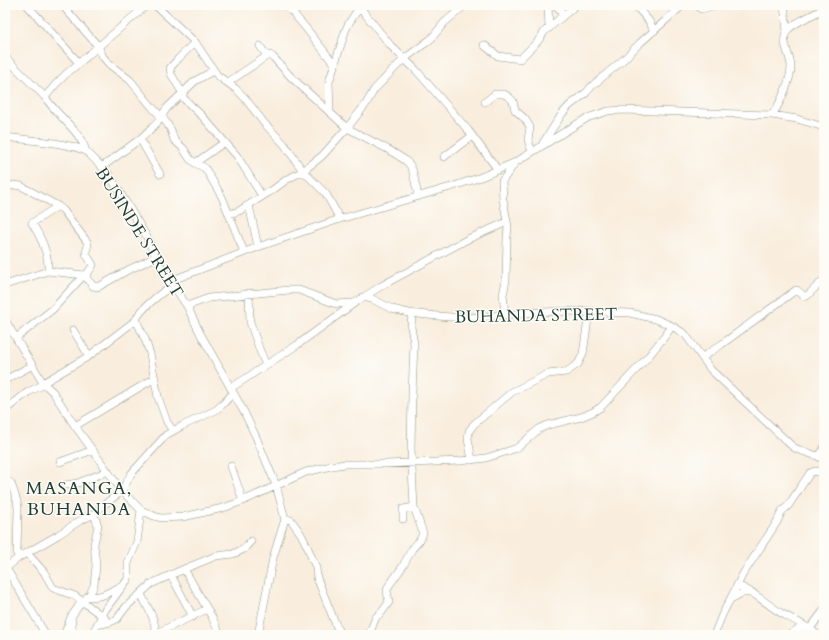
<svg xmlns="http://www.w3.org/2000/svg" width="829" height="640" font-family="Cardo,serif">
  <rect width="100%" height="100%" fill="#fdfcf7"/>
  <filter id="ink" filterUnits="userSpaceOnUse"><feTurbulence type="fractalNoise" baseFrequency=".025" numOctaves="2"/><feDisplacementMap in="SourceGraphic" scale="8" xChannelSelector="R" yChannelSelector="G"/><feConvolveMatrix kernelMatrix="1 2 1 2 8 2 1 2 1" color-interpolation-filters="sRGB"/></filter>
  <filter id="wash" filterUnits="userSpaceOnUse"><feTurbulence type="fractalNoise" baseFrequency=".012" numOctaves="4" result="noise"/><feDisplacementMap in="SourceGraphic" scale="16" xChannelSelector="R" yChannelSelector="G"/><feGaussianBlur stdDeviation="0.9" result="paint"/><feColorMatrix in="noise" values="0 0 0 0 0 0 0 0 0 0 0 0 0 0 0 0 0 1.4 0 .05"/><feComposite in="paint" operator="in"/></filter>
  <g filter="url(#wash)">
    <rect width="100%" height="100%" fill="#f9eede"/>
  </g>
  <g filter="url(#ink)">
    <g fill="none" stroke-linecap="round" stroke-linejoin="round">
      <defs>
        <path id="minor" d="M 27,5 L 79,63
          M 62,5 L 98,46 L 103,57 L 110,65 L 130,80 L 152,107 L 166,122 L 171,130 L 174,140 L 183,148 L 190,159 L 195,163 L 205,168 L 222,197 L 244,252
          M 155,5 L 195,42 L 217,75 L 236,89 L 244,97 L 264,123 L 284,144 L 303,171 L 326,194 L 340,219
          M 286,5 L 305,27 L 335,65
          M 358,5 L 391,46 L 416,70 L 468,130 L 498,170
          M 548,5 L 549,28
          M 554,5 L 561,10 L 562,17
          M 635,5 L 649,21 L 654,31
          M 697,5 L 701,9 L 716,5
          M 784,5 L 787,31
          M 484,45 L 498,56 L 520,59 L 538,41 L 545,31 L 576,5
          M 260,46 L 267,56 L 270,55 L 273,57 L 291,77 L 347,128 L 389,150 L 405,160 L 410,165 L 413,172 L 418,196
          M 5,57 L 45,97 C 57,116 79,129 86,151
          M 224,81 L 227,82 L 230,81 L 267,56
          M 183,94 L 171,74 L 170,68 L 178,59 L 195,42
          M 181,96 L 203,117 L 237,156 L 262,196
          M 45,97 L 56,84 L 65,75 L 147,5
          M 485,102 L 495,94 L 504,94 L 509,97 L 513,101 L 515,110 L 525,119 L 530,127 L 528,140 L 532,152
          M 330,112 L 329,82 L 346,29 L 349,23 L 361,5
          M 772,115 C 780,104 791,80 791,67 C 791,56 780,41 787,31 C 793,22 815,15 824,8
          M 5,137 L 55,143 L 75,147 L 86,151 L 102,167 L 110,176 L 147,237 L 156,257 L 172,286 L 177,291 L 187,306 L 200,333 L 244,412 L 256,437 L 276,485 L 285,519 L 273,558 L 258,635
          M 140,139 L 160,174
          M 543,143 L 562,114 L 569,106 L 586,93 L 592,86 L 623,60 L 640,43 L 683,5
          M 444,157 L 472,136
          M 195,163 L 225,142
          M 102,167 L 140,139 L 157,123 L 167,108 L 195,81 L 213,71
          M 5,188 L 14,185 L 21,186 L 58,206 L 63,210 L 88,243 L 86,254 L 93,265 L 86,276
          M 249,205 L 258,247
          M 229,214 L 239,211 L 274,189 L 286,180 L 303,171 L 322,156 L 347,128 L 366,104 L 374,90 L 392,71 L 404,59 L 431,39 L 444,23 L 465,5
          M 48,271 C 49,254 41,237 32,223 L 58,206
          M 170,281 L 258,247 L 340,219 L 454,186 L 481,177 L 516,162 L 587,118 L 608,111 L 624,110 L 772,115 L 797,119 L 824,127
          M 5,285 L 48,271 L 84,275 L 93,286 L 98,287 L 128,270 L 156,257
          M 249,293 L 250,322 L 260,351 L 266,365
          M 363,297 L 372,299 L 392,309 L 409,313 L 437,316 L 466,318 L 540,312 L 576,311 L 630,313 L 656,319 L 672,326 L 685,334 L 711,370 L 793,447 C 803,453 815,453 824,460
          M 187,306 L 209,298 L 289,290 L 299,290 L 336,304 L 353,303
          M 505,314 L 503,295 L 506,280 L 507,237 L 508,227 L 503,199 L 502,181 L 516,162
          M 5,320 L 43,383 L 53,392 L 75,426 L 122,491 L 141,510 L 154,516 L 161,518 L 183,517 L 223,508 L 243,501 L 306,472 L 331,466 L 345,464 L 386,464 L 460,461 L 486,458 L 502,453 L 517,448 L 539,429 L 548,425 L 581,417 L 593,412 L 601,407 L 647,358 L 665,336 L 672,326
          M 136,320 L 145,339 L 150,354 L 158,397 L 167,422 L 173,431
          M 73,330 L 89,356
          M 16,338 L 53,309 L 84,275
          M 703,357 L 722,344 L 796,290 L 797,290 L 804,296 L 807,296 L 824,279
          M 5,380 L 33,365
          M 43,383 L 89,356 L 136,320 C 140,309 162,292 172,286
          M 231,388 L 297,345 L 356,302 L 381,286 L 468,239 L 507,222
          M 5,410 L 28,392 L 45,384
          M 75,426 L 155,378
          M 819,456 L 824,448
          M 472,460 L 468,439 L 469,431 L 474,424 L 512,392 L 548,374 L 566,372 L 578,364 L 583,354 L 589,312
          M 60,462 L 93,450
          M 231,466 L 243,501
          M 5,480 L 11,483 L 17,501 L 18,508 L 17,553 L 18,558
          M 66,485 L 78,483 L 108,471
          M 285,519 L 291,520 L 301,534 L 307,546 L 316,568 L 317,578 L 340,635
          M 403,519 L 403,509 L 414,507
          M 27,553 L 44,572 L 53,588 L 75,596 L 105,618
          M 6,568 L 46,635
          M 5,569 L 18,558 L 58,535 L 81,520 L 94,514 L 101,507 L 122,491 L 131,474 L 166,435 L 182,426 L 216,410 L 223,404 L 233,393
          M 184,569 L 216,556 L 233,554 L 244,549 L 251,541
          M 171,575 L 193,617
          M 737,585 C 756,593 765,603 781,613 C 794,620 807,626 818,635
          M 141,594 C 147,607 157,620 155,635
          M 88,596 C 104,599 109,590 123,586
          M 731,599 L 742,593 L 753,593
          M 71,617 L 73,635
          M 97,625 L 105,610 L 128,579 L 128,563 L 137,542 L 141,510
          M 370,632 L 376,617 L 382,612 L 389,602 L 387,591 L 388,587 L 403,566 L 412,549 L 420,540 L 423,533 L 414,507 L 411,449 L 412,393 L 414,344 L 411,327 L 412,313
          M 155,634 L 207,609
          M 64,635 L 71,617 L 80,604 L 90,594 L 94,585 L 96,566 L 94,544 L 98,526 L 94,514
          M 91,635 L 97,625 L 110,622 L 117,619 L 126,607 L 151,584 L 184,569 L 212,617 L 220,635
          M 714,635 L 722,615 L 743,574 L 777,522 L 782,511 L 788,506 L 810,473 L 815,471 L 824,473
          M 789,635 L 801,627 L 810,628 L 812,626 L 824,610"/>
      </defs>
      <!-- minor casing -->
      <use href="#minor" stroke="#8c9689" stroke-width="8"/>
      <!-- minor -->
      <use href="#minor" stroke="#fff" stroke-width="7"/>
    </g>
  </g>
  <g text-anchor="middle" stroke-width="3" stroke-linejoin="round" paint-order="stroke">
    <!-- street labels -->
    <g font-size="17" fill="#1f3d34" stroke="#fdfcf7">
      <text transform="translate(140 232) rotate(58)" y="6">BUSINDE STREET</text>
      <text transform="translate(536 315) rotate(-1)" y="6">BUHANDA STREET</text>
    </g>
    <!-- neighbourhood labels -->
    <g font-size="18" letter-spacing="1" fill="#1f3d34" stroke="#fdfcf7">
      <text x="79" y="494">MASANGA,<tspan x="79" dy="21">BUHANDA</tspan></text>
    </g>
  </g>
  <!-- margin -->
  <rect width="829" height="640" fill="none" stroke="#fdfcf7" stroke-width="20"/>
</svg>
